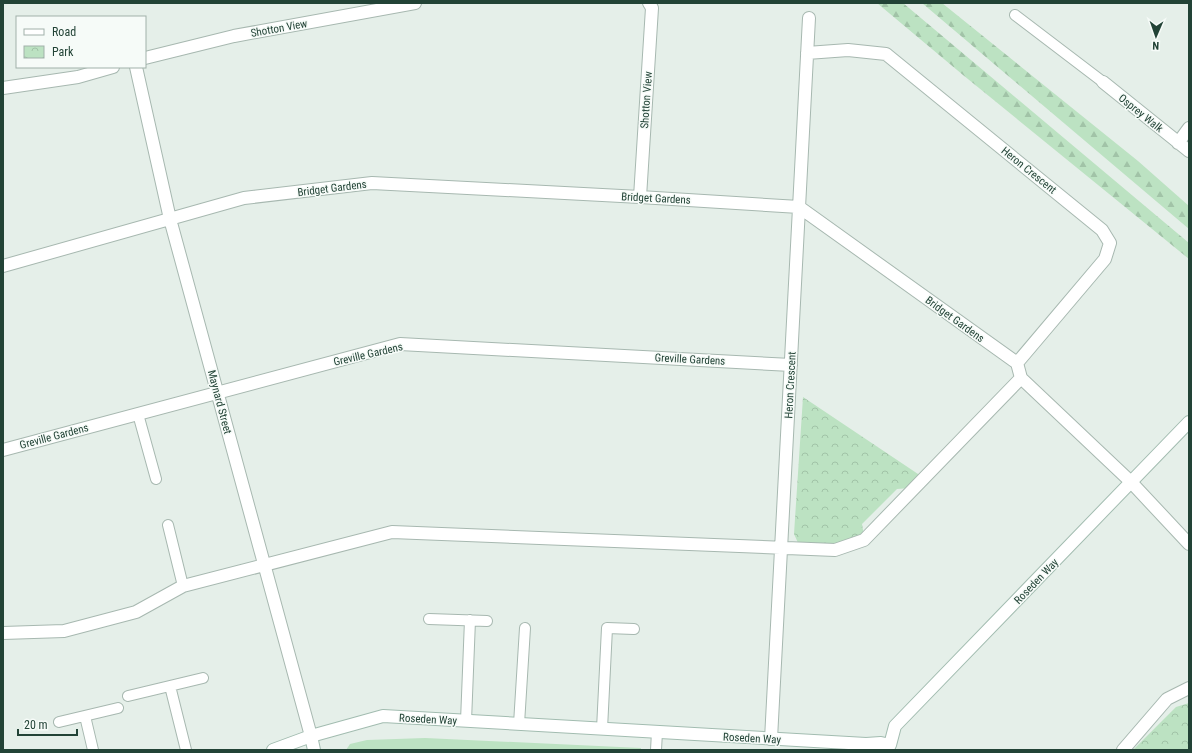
<svg xmlns="http://www.w3.org/2000/svg" width="1192" height="753" font-family="'Roboto Condensed',sans-serif">
  <defs>
    <pattern id="forest-firs" width="22" height="20" patternUnits="userSpaceOnUse"><rect width="22" height="20" fill="#bce2c2"/><path d="M5 1l3.5 6h-7zM16 11l3.5 6h-7z" fill="#a1c3a7"/></pattern>
    <pattern id="park-crowns" width="20" height="18" patternUnits="userSpaceOnUse"><rect width="20" height="18" fill="#bce2c2"/><path d="M2 6a3 3 0 1 1 6 0M12 15a3 3 0 1 1 6 0" fill="none" stroke="#a1c3a7"/></pattern>
  </defs>
  <rect width="100%" height="100%" fill="#e5efe9"/>
  <!-- grass -->
  <path fill="#bce2c2" d="M 425,738 L 641,748 L 641,750 L 346,750 L 350,744 L 367,740 Z"/>
  <!-- forest -->
  <path fill="url(#forest-firs)" d="M 877,3 L 903,3 L 1189,243 L 1189,259 L 963,75 Z
    M 922,3 L 942,3 L 1138,161 L 1189,206 L 1189,229 Z"/>
  <!-- park -->
  <path fill="url(#park-crowns)" d="M 803,397 L 921,476 L 910,488 L 897,489 L 862,524 L 864,536 L 835,550 L 799,545 L 794,534 Z
    M 1189,703 L 1189,750 L 1133,750 L 1176,707 Z"/>
  <g fill="none" stroke-linecap="round" stroke-linejoin="round">
    <defs>
      <path id="lane" d="M 1015,15 L 1103,82
        M 138,414 L 156,479
        M 168,525 L 183,586
        M 429,619 L 487,621
        M 170,686 L 186,750
        M 128,696 L 203,678
        M 85,716 L 93,750
        M 466,721 L 470,620
        M 59,722 L 118,708
        M 519,724 L 525,628
        M 602,729 L 607,628 L 634,629
        M 656,750 L 657,732"/>
      <path id="street" d="M 807,53 L 848,50 L 886,54 L 1102,230 L 1110,243 L 1105,259 L 1017,363
        M 145,58 L 234,36 L 415,3
        M 136,67 L 170,219 L 311,736
        M 1103,82 L 1189,151
        M 3,88 L 78,77 L 113,67
        M 1178,143 L 1189,128
        M 640,197 L 652,8 L 649,3
        M 3,266 L 244,198 L 372,183 L 640,197 L 799,207 L 1017,363 L 1021,378 L 1131,482 L 1189,544
        M 3,450 L 400,344 L 791,365
        M 3,633 L 64,631 L 136,612 L 183,586 L 392,532 L 835,550 L 864,540 L 1021,378
        M 771,739 L 809,18
        M 1123,750 L 1167,699 L 1189,688"/>
      <path id="secondary" d="M 311,736 L 314,750
        M 890,745 L 895,726 L 1189,422
        M 273,750 L 311,736 L 383,716 L 866,744 L 881,743 L 890,745"/>
    </defs>
    <!-- lane casing -->
    <use href="#lane" stroke="#a7b8b0" stroke-width="12"/>
    <!-- street casing -->
    <use href="#street" stroke="#a7b8b0" stroke-width="14"/>
    <!-- secondary casing -->
    <use href="#secondary" stroke="#a2bcb0" stroke-width="14"/>
    <!-- lane -->
    <use href="#lane" stroke="#fff" stroke-width="10"/>
    <!-- street -->
    <use href="#street" stroke="#fff" stroke-width="12"/>
    <!-- secondary -->
    <use href="#secondary" stroke="#fff" stroke-width="12"/>
  </g>
  <g text-anchor="middle" stroke-width="3" stroke-linejoin="round" paint-order="stroke">
    <!-- street labels -->
    <g font-size="11" fill="#224336" stroke="#f6fbf8">
      <text transform="translate(279 28) rotate(-10)" y="4">Shotton View</text>
      <text transform="translate(646 100) rotate(-86)" y="4">Shotton View</text>
      <text transform="translate(1141 113) rotate(39)" y="4">Osprey Walk</text>
      <text transform="translate(1029 170) rotate(39)" y="4">Heron Crescent</text>
      <text transform="translate(332 188) rotate(-7)" y="4">Bridget Gardens</text>
      <text transform="translate(656 198) rotate(3)" y="4">Bridget Gardens</text>
      <text transform="translate(955 319) rotate(36)" y="4">Bridget Gardens</text>
      <text transform="translate(368 354) rotate(-13)" y="4">Greville Gardens</text>
      <text transform="translate(690 359) rotate(3)" y="4">Greville Gardens</text>
      <text transform="translate(790 385) rotate(-87)" y="4">Heron Crescent</text>
      <text transform="translate(220 402) rotate(75)" y="4">Maynard Street</text>
      <text transform="translate(54 436) rotate(-15)" y="4">Greville Gardens</text>
      <text transform="translate(1036 581) rotate(-46)" y="4">Roseden Way</text>
      <text transform="translate(428 719) rotate(3)" y="4">Roseden Way</text>
      <text transform="translate(752 738) rotate(3)" y="4">Roseden Way</text>
    </g>
  </g>
  <!-- border -->
  <rect width="1192" height="753" fill="none" stroke="#224336" stroke-width="8"/>
  <!-- legend -->
  <rect x="16" y="16" width="130" height="52" fill="#f6fbf8" stroke="#a1b1aa"/>
  <rect x="24" y="29" width="20" height="6" fill="#ffffff" stroke="#a1b1aa"/>
  <text x="52" y="36" font-size="12" fill="#224336">Road</text>
  <rect x="24" y="46" width="20" height="12" fill="url(#park-crowns)" stroke="#a1b1aa"/>
  <text x="52" y="56" font-size="12" fill="#224336">Park</text>
  <!-- north arrow -->
  <g transform="translate(1156 36) rotate(182)" stroke="#f6fbf8" stroke-width="3" paint-order="stroke">
  <path d="M0-3L7 15L0 10L-7 15Z" fill="#224336"/>
  <text y="-6" font-size="11" font-weight="bold" text-anchor="middle" fill="#224336">N</text>
  </g>
  <!-- scale -->
  <path d="M18 729v6h59v-6" fill="none" stroke="#224336" stroke-width="2"/>
  <text x="24" y="729" font-size="12" fill="#224336" stroke="#f6fbf8" stroke-width="3" paint-order="stroke">20 m</text>
</svg>
